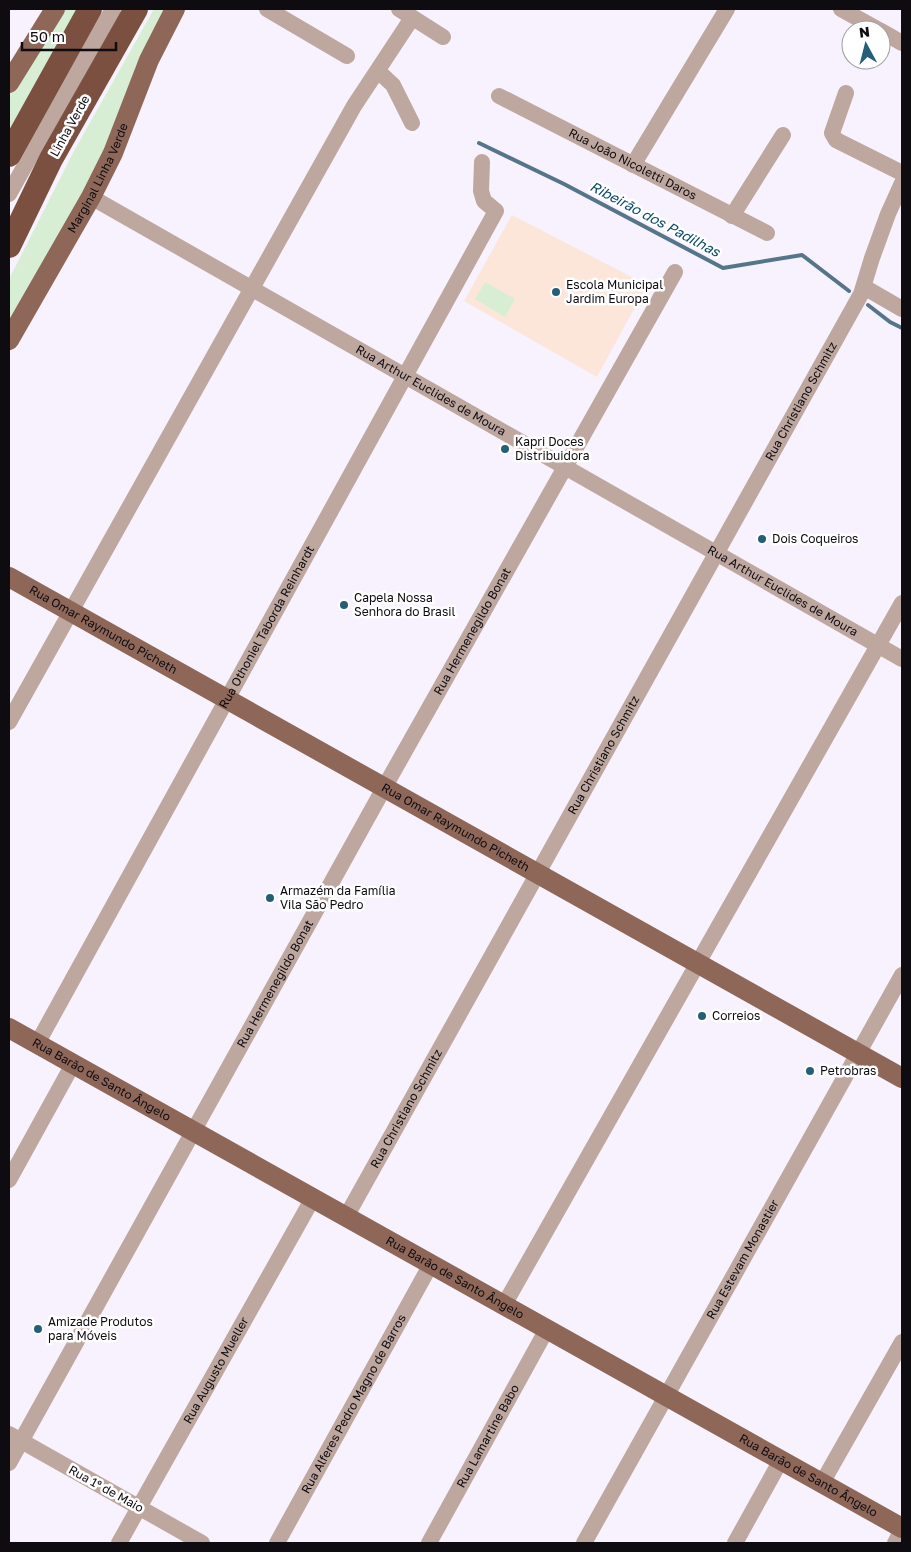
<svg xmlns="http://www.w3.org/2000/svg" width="911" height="1552" font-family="'Golos Text',sans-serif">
  <rect width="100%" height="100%" fill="#f7f2fd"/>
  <!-- education -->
  <path fill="#fce6d9" d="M 512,215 L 647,285 L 597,377 L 464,301 Z"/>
  <!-- green -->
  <path fill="#d7eed5" d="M 64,9 L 81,9 L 9,137 L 9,95 Z
    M 154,9 L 168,9 L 136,65 L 114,128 L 81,201 L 9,322 L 9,279 L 74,151 Z
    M 485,282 L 515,299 L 505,317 L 475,299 Z"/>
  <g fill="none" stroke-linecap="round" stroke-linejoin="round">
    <!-- stream -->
    <path stroke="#55758a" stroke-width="4" d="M 479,143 L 564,184 L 723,268 L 802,255 L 849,291
      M 868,305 L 890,322 L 902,328"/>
    <!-- minor -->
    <g stroke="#bea79f" stroke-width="16">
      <path d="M 267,9 L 347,56"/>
      <path d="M 399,9 L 443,37"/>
      <path d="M 841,9 L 879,30"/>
      <path d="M 881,31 L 902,43"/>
      <path d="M 378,71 L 393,85 L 412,123"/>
      <path d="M 846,93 L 832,133 L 836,140 L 902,173"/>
      <path id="s1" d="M 499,96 L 767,233"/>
      <path d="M 633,165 L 727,9"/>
      <path d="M 9,194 L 113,9"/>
      <path id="s2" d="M 91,197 L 902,659"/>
      <path d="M 732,216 L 783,135"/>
      <path d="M 864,287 L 902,309"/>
      <path d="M 9,722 L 354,106 L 412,18"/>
      <path id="s3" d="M 37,1044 L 496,211 L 484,201 L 481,191 L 482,162"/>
      <path d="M 9,1180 L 73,1064"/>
      <path id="s4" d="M 346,1217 L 861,294 L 872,258 L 888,214 L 902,183"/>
      <path d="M 504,1305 L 902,603"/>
      <path d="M 9,1434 L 202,1543"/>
      <path id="s5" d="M 9,1463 L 384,788 L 675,272"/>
      <path d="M 822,1483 L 902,1342"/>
      <path id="s6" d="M 119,1543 L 313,1198"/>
      <path id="s7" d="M 277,1543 L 431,1264"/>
      <path id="s8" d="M 429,1543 L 547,1329"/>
      <path id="s9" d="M 584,1543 L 902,975"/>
      <path d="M 735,1543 L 781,1460"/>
      <path d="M 895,1543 L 902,1529"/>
    </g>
    <!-- major -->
    <g stroke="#8e6759" stroke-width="20">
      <path d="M 9,83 L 55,9"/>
      <path id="s10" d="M 9,340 L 91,197 L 113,153 L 149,60 L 175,9"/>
      <path id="s11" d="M 9,577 L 902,1078"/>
      <path id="s12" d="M 9,1028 L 902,1528"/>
    </g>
    <!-- highway -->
    <path stroke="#7c5040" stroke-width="24" d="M 9,155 L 90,9
      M 9,246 L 51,159 L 136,9"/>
  </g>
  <!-- markers -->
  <g fill="#245f78" stroke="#fff" stroke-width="2">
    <circle cx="556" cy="292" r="5"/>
    <circle cx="505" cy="449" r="5"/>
    <circle cx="762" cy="539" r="5"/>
    <circle cx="344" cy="605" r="5"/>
    <circle cx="270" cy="898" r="5"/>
    <circle cx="702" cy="1016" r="5"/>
    <circle cx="810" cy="1071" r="5"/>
    <circle cx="38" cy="1329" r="5"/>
  </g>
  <g text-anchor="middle" stroke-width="5" stroke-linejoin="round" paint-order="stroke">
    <!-- street labels -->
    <g font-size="12" fill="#0e0b11" stroke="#fff">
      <text transform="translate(70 126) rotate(-61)" y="4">Linha Verde</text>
      <text dy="4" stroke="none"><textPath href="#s1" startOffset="150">Rua João Nicoletti Daros</textPath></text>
      <text dy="4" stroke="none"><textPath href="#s10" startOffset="185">Marginal Linha Verde</textPath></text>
      <text dy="4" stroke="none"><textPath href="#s2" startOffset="391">Rua Arthur Euclides de Moura</textPath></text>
      <text dy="4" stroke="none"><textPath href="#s4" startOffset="934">Rua Christiano Schmitz</textPath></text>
      <text dy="4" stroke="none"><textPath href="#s2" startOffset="796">Rua Arthur Euclides de Moura</textPath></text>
      <text dy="4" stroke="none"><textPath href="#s3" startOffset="476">Rua Othoniel Taborda Reinhardt</textPath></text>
      <text dy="4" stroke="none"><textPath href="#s11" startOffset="108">Rua Omar Raymundo Picheth</textPath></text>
      <text dy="4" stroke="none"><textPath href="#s5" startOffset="952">Rua Hermenegildo Bonat</textPath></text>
      <text dy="4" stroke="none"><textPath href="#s4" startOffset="529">Rua Christiano Schmitz</textPath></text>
      <text dy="4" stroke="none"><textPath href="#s11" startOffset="512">Rua Omar Raymundo Picheth</textPath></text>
      <text dy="4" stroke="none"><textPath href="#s5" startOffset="548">Rua Hermenegildo Bonat</textPath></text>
      <text dy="4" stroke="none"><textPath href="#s12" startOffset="106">Rua Barão de Santo Ângelo</textPath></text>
      <text dy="4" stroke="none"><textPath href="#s4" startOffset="124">Rua Christiano Schmitz</textPath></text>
      <text dy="4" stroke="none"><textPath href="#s9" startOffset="325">Rua Estevam Monastier</textPath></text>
      <text dy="4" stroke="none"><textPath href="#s12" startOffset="511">Rua Barão de Santo Ângelo</textPath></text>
      <text dy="4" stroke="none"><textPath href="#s6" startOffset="198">Rua Augusto Mueller</textPath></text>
      <text dy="4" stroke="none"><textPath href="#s7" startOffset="159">Rua Alferes Pedro Magno de Barros</textPath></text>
      <text dy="4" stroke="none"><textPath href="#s8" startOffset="122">Rua Lamartine Babo</textPath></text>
      <text dy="4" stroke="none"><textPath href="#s12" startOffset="916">Rua Barão de Santo Ângelo</textPath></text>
      <text transform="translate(106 1489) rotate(29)" y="4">Rua 1º de Maio</text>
    </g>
    <!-- poi labels -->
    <g font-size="12" fill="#0e0b11" stroke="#fff" text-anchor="start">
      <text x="566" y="289">Escola Municipal<tspan x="566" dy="14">Jardim Europa</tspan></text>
      <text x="515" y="446">Kapri Doces<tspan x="515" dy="14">Distribuidora</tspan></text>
      <text x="772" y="543">Dois Coqueiros</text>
      <text x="354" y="602">Capela Nossa<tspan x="354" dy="14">Senhora do Brasil</tspan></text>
      <text x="280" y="895">Armazém da Família<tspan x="280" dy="14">Vila São Pedro</tspan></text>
      <text x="712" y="1020">Correios</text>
      <text x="820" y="1075">Petrobras</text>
      <text x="48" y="1326">Amizade Produtos<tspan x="48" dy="14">para Móveis</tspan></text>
    </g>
    <!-- water labels -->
    <g font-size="14" font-style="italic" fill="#0a4a65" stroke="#fff">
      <text transform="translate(655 219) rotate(28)" y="5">Ribeirão dos Padilhas</text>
    </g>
  </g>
  <!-- border -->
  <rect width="911" height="1552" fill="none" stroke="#0e0b11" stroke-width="20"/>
  <!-- north arrow -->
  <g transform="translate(866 45) rotate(353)"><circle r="24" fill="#ffffff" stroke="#9f9da0"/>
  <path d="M0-4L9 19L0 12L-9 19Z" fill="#245f78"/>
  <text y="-8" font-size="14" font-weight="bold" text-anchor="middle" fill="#0e0b11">N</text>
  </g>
  <!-- scale -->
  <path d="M22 42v8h94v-8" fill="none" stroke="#0e0b11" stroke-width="2.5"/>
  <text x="30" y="42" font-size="15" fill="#0e0b11" stroke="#ffffff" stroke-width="4" paint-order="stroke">50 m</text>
</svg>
